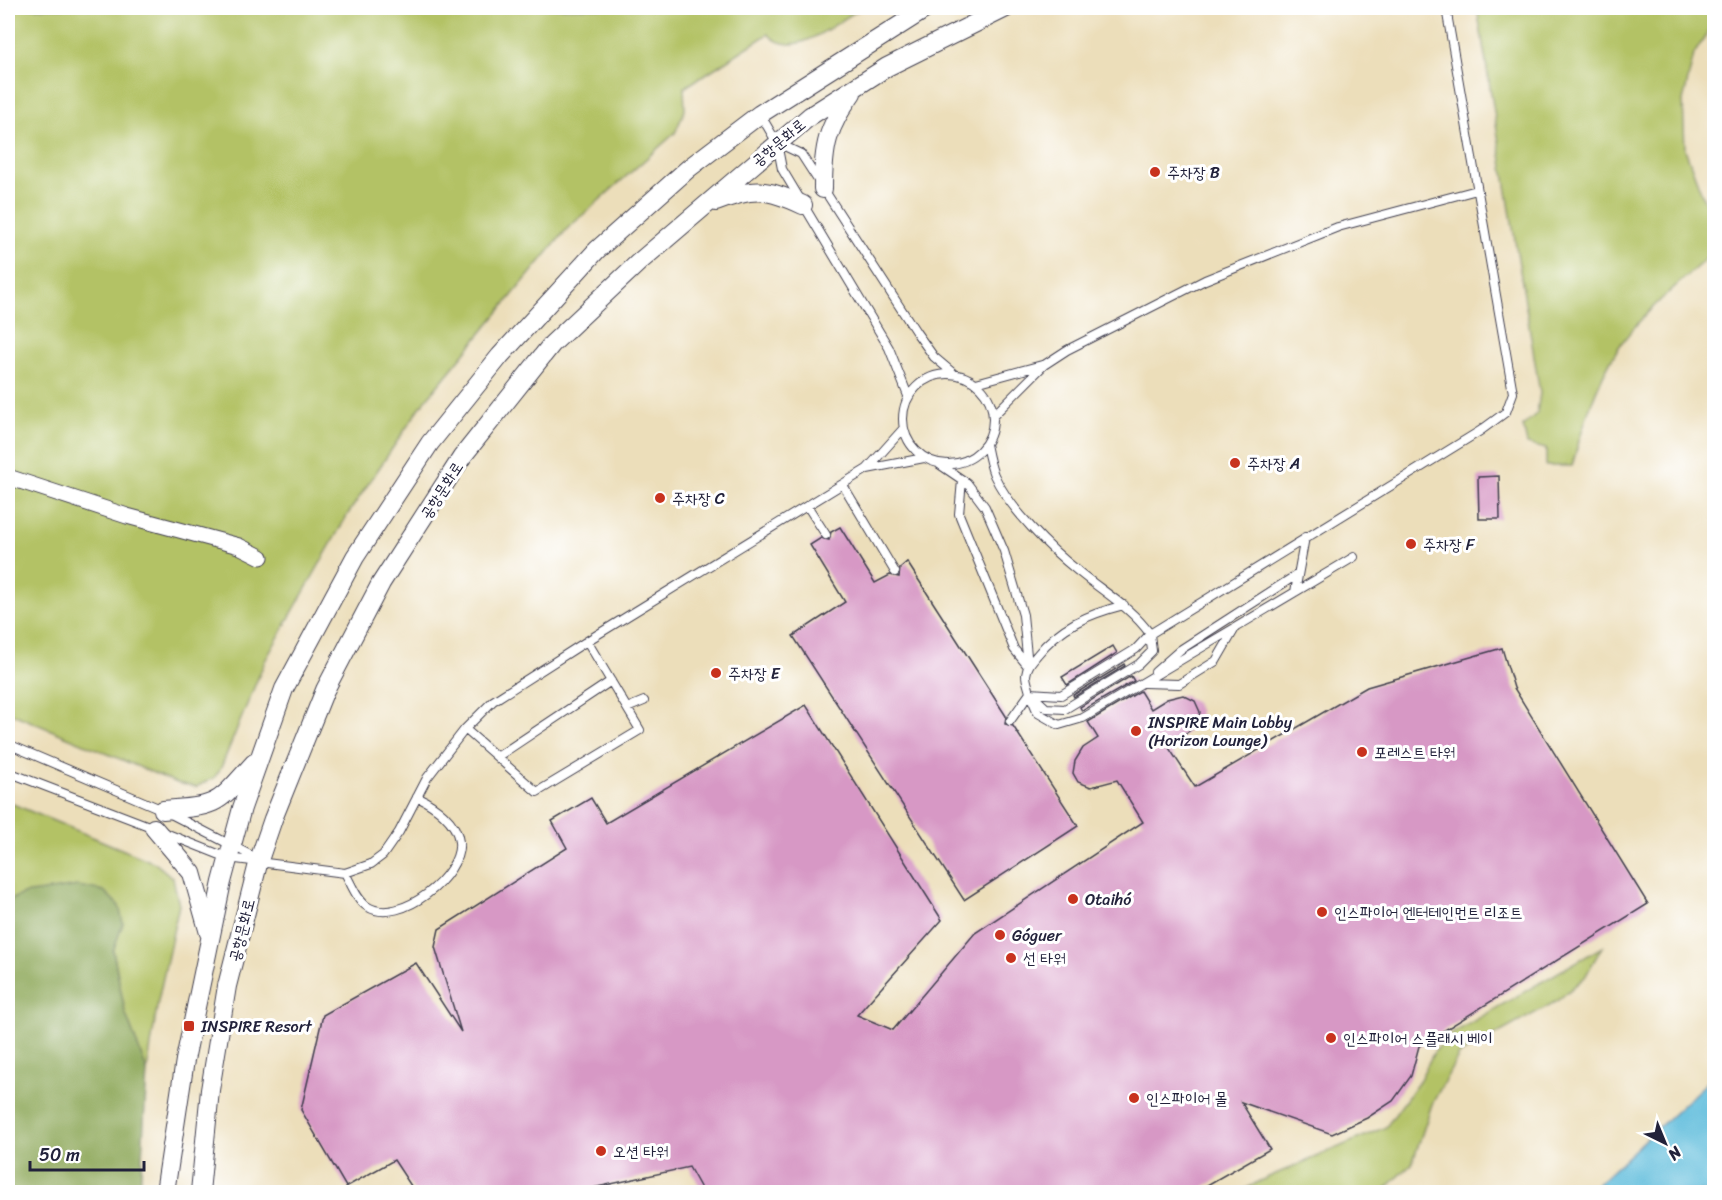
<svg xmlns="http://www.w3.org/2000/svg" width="1722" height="1200" font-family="Sriracha,'Poor Story',sans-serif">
  <rect width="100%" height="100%" fill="#fff"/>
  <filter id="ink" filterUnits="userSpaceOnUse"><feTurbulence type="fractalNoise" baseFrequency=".0167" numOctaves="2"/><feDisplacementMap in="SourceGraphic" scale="12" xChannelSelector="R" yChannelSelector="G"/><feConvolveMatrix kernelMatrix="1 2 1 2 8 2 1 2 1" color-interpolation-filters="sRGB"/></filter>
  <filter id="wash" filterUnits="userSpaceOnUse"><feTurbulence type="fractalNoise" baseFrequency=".008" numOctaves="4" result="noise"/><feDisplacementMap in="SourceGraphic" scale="24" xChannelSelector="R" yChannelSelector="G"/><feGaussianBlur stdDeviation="1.35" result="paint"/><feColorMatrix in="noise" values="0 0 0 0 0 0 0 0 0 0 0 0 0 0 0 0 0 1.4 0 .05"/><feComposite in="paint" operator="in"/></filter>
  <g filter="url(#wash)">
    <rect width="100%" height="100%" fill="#ecdeba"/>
    <!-- green -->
    <path fill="#b3c265" stroke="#6a7250" stroke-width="1.5" d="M 8,8 L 862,8 C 836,21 794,63 768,34 L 684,88 L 685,110 L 675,133 L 567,229 L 421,406 L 348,514 L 265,661 L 220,770 L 214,778 L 196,787 L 177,783 L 8,712 Z
      M 1477,8 L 1714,8 L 1714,23 L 1694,54 L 1683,101 L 1685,149 L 1704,200 L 1714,216 L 1714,251 C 1683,281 1640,314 1617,350 C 1595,385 1583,426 1572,466 L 1546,466 L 1546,449 L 1527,444 L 1523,426 L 1537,413 L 1540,393 Z
      M 8,802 L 155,863 L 173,878 L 179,905 L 158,1001 L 147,1071 L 125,1012 L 113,950 L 123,923 L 23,894 L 8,901 Z
      M 1602,947 L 1585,977 L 1557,1001 L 1459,1055 L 1432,1104 L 1412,1164 L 1382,1192 L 1240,1192 L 1264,1179 L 1386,1127 L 1418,1083 L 1434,1052 L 1453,1033 Z"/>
    <!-- forest -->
    <path fill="#8ea85a" stroke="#58654a" stroke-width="1.5" d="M 78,886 L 104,891 L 119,906 L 123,923 L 113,951 L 125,1012 L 147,1071 L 140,1192 L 8,1192 L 8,901 L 23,894 Z"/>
    <!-- water -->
    <path fill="#5dbcdb" stroke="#406f8b" stroke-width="1.5" d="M 1714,1076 L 1714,1192 L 1589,1192 Z"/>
    <g id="blocks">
      <!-- building -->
      <path fill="#d798c5" d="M 1499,476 L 1500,519 L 1479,519 L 1478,477 Z
        M 840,527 L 875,583 L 890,575 L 899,577 L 900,568 L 907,562 L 1006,716 L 1005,724 L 1013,726 L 1078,826 L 964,900 L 793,636 L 845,602 L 810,545 L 821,538 L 829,540 L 831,532 Z
        M 1113,646 L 1117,653 L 1067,685 L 1062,677 Z
        M 1502,648 L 1514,688 L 1648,904 L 1419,1046 L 1411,1076 L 1393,1101 L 1367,1118 L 1332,1134 L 1241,1102 L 1270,1149 L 1195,1192 L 703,1192 L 689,1167 L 574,1192 L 415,1192 L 394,1160 L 346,1187 L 301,1110 L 323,1015 L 416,963 L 461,1032 L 435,947 L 439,929 L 567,848 L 552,821 L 591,798 L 606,823 L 806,705 L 942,920 L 857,1015 L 893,1030 L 975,933 L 1143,822 L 1117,780 L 1091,787 L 1078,782 L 1073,773 L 1075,761 L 1083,748 L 1098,738 L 1088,722 L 1140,691 L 1151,709 L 1167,699 L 1183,695 L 1195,701 L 1200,712 L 1197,724 L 1169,748 L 1195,787 L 1367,687 Z
        M 1124,664 L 1125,666 L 1074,697 L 1073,695 Z
        M 1131,676 L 1134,681 L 1082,711 L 1080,707 Z"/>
    </g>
  </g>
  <g filter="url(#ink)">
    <use href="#blocks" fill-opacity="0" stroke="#403e4e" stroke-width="1.5"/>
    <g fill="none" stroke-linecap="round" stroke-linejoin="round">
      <defs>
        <path id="service" d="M 760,114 L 777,143 L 782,169 L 889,348 L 908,396
          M 778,143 L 801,154 L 916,332 L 934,357 L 953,373
          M903 419a45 45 0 1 1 90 0a45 45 0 1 1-90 0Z
          M 976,383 L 1042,365
          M 993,416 L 1044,365 L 1067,350 L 1205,280 L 1338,227 L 1477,190
          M 986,444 C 988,454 990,465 994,475 C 1009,508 1050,549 1078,571 C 1103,592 1131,607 1150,634 L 1136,649 L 1061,695 L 1030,693 C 1029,687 1026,681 1026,675 C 1027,666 1032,661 1037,655 C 1060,626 1089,614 1124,605
          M 939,464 L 967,483 L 985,507 L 1004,551 L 1023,615 L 1028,666
          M 867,469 L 924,458
          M 962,480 L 959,514 L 1014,649 L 1027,665
          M 843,485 L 895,572
          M 808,507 L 826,535
          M 1295,592 L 1305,537
          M 1155,672 L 1180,650 L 1298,574
          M 1144,683 L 1179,684 L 1216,661 L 1234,630
          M 1030,693 L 1046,708 L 1065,709 L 1139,664 L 1152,651 L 1150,634 L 1480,431 L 1506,412 L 1513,393 L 1446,8
          M 1031,697 L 1038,713 L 1059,725 L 1083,718 L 1354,557
          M 627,708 L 644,701
          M 1010,721 L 1030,693
          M 465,729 L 537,792 L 640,730 L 587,641
          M 8,744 L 163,810 L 258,859
          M 497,757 L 611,681
          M 8,772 L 154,828
          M 165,833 L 228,858 L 345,873 L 371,864 L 383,855 L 399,832 L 427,778 L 465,729 L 493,701 L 587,641 L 867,469 L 903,429
          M 345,873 C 351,883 357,901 368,907 C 400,926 463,875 459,842 C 457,821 434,805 417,797"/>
        <path id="minor" d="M 8,477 L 127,516 L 239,546 L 261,557"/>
        <path id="tertiary" d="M 823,189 C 823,146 827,128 852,93
          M 716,202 C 753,187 767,188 803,205
          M 163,810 C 220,806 216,805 254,763
          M 154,828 L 192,873 L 209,933
          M 165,1192 L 185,1060 L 222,882 L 242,808 L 284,689 L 355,557 L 430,443 L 500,356 L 597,250 L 689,168 L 760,114 L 927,8
          M 200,1192 L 210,1090 L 227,986 L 259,860 L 273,819 L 325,690 L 381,583 L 462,457 L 552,344 L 638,263 L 810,116 L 887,67 L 1006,8"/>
      </defs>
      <!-- service casing -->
      <use href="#service" stroke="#403e4e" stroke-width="10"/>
      <!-- minor casing -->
      <use href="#minor" stroke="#403e4e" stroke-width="17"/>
      <!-- tertiary casing -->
      <use href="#tertiary" stroke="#403e4e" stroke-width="20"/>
      <!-- service -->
      <use href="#service" stroke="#fff" stroke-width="8"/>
      <!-- minor -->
      <use href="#minor" stroke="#fff" stroke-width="15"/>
      <!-- tertiary -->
      <use href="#tertiary" stroke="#fff" stroke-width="18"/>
    </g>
  </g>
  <!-- markers -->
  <g fill="#c8321e" stroke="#fff" stroke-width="2">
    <circle cx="1155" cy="172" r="6"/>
    <circle cx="1235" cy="463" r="6"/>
    <circle cx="660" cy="498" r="6"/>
    <circle cx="1411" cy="544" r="6"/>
    <circle cx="716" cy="673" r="6"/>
    <circle cx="1136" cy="731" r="6"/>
    <circle cx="1362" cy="752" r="6"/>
    <circle cx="1073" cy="899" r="6"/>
    <circle cx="1322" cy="912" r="6"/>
    <circle cx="1000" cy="935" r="6"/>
    <circle cx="1011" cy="958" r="6"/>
    <rect x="183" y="1020" width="12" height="12" rx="3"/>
    <circle cx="1331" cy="1038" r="6"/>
    <circle cx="1134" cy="1098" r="6"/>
    <circle cx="601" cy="1151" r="6"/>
  </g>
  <g text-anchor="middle" stroke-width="6" stroke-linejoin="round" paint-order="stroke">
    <!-- street labels -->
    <g font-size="16" fill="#22223b" stroke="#fff">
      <text transform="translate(778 142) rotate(-40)" y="6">공항문화로</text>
      <text transform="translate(441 490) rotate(-57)" y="6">공항문화로</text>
      <text transform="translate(241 930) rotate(-76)" y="6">공항문화로</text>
    </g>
    <!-- poi labels -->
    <g font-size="16" fill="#22223b" stroke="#fff" text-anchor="start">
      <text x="1167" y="178">주차장 B</text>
      <text x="1247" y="469">주차장 A</text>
      <text x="672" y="504">주차장 C</text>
      <text x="1423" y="550">주차장 F</text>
      <text x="728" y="679">주차장 E</text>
      <text x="1148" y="728">INSPIRE Main Lobby<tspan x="1148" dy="18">(Horizon Lounge)</tspan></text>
      <text x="1374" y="758">포레스트 타워</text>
      <text x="1085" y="905">Otaihó</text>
      <text x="1334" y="918">인스파이어 엔터테인먼트 리조트</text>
      <text x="1012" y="941">Góguer</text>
      <text x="1023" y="964">선 타워</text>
      <text x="201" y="1032">INSPIRE Resort</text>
      <text x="1343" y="1044">인스파이어 스플래시 베이</text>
      <text x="1146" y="1104">인스파이어 몰</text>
      <text x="613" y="1157">오션 타워</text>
    </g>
  </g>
  <!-- margin -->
  <rect width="1722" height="1200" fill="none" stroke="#fff" stroke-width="30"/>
  <!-- north arrow -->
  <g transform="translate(1665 1143) rotate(137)" stroke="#ffffff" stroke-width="4.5" paint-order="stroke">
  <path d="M0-4.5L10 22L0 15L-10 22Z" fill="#22223b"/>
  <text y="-9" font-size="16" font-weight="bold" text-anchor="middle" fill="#22223b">N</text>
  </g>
  <!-- scale -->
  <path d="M30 1161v9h114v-9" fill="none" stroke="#22223b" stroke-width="3"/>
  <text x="39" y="1161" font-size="18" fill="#22223b" stroke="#ffffff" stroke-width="4.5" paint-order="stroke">50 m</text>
</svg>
